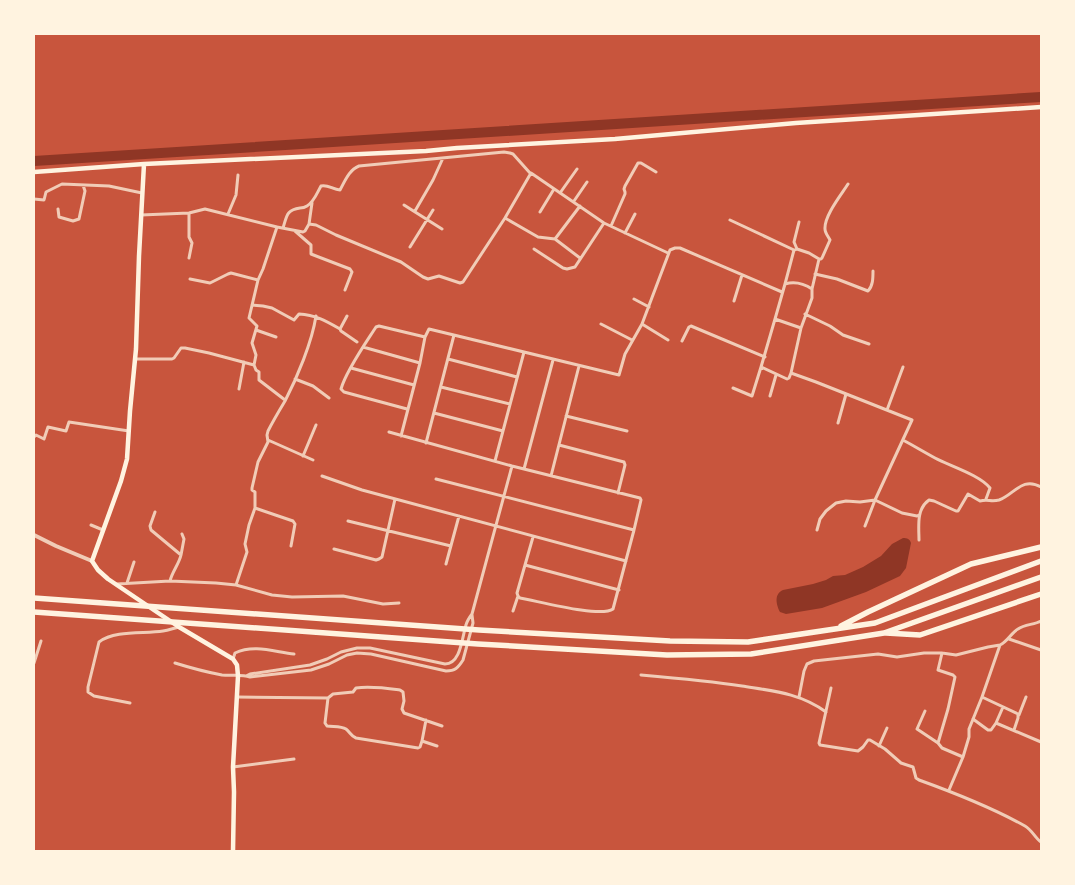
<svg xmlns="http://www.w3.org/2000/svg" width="1075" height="885" font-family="Ubuntu,sans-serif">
  <rect width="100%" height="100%" fill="#c8553d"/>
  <!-- water -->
  <path fill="#8f3625" d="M 903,538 C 907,538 910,539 911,543 L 906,568 L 900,576 L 866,592 L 822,608 L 786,614 L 780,612 C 776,604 774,594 783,590 L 813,584 L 826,580 L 833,576 L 845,575 L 863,567 L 881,556 L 892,544 Z"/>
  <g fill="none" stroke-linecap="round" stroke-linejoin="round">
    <!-- river -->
    <path stroke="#8f3625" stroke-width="10" d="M 34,161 L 1041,97"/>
    <!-- minor -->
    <path stroke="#f1ccb7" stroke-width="3" d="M 560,193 L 577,169
      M 34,199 L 44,200 L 46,192 L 62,184 L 109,186 L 142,193
      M 574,201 L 587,182
      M 404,205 L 442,229
      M 58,209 L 59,217 L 73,221 L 79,219 L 85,191 L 83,185
      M 415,211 L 433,180 L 443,158
      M 540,212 L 554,189
      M 189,213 L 189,237 L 192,243 L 189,258
      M 228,214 L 236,195 L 238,175
      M 141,215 L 189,213 L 205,209 L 277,227 L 303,232 L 305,231 L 309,224 L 312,203
      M 505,218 L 538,237 L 555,239 L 580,206
      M 730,220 L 794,250
      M 309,224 L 316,225 L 336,235 L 401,262 L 423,277 L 428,279 L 439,276 L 460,283 L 463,282 L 505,218 L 531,173 L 604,223 L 668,253
      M 611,226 L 625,194 L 625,192 L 624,189 L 625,186 L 638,163 L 641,163 L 656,172
      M 277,227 L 263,269 L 258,280 L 249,318 L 257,326 L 252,343 L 256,355 L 254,365 L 256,370 L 259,372 L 259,380 L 285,400
      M 283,228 C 287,216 286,210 300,208 C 303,208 304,208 307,206 C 314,202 317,193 321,186 C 328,184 333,190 340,190 C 345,181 349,170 359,166 L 504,152 L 510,153 L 513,154 L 530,173
      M 295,231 L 311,245 L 311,254 L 350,269 L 352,272 L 345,290
      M 625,233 L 635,214
      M 555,239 L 580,258
      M 410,247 L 433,210
      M 534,249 L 563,268 L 567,269 L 575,267 L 604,223
      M 797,249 L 794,242 L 799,222
      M 819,259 L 821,259 L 822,258 L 830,240 C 828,236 825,233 825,229 C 824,216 841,195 848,184
      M 815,274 L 837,279 L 868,291 C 873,286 873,278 873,271
      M 190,279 L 210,283 L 228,274 L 231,273 L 258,280
      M 634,299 L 649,307
      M 734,301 L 742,275
      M 252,305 L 263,306 L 272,308 L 294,320 L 299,314 C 316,315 326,321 340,329
      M 805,314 L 830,326 L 843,335 L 869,344
      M 347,316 L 340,329 L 341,331 L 357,342
      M 775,319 L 761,367 L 787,379 L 789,378 L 791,373 L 801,328 L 812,298 L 812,289 L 819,259 L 809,253 L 797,249 L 794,250 L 785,284
      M 601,324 L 632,340
      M 642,324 L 668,340
      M 801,328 L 775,319 L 785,284 C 795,281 803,283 812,289
      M 256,330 L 276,337
      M 682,341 L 689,327 L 691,326 L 765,357
      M 363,347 L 420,363
      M 136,359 L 172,359 L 174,358 L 181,348 L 185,348 L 209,353 L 254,365
      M 448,359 L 517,377
      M 351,368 L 414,385
      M 791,373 L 816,382 L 912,420 L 875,500 L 865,526
      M 295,379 L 313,386 L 329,398
      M 441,387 L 510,404
      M 733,388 L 752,396 L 761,367
      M 239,389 L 244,362
      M 770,396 L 776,375
      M 407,409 L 344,392 L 341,389 C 346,371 365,344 376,327 L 379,326 L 425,337
      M 887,410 L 903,367
      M 434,413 L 503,431
      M 566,416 L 627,431
      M 838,423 L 846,394
      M 389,432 L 512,466 L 640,498 L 641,500 L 634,530
      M 401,436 L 420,363 L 425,337 L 429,329 L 619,375 L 625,354 L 642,324 L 670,250 L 675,248 L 680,248 L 782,292
      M 34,437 L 36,435 L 44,439 L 48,427 L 66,431 L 69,422 L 129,431
      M 268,440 L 313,460
      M 903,440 C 914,446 924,452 935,458 C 950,466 980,475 990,488 L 986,499
      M 426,443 L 454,335
      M 559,445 L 624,462 L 625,465 L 618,493
      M 303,456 L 316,425
      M 495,461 L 524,352
      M 524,469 L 553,360
      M 322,476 L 362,490 L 626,561
      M 551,476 L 579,366
      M 436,479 L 634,530 L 613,609 C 600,618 538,601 520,598 L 518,596 L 517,593 L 533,537
      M 255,508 L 293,521 L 295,524 L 291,546
      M 155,512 L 150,526 L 151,530 L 181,555 C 179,564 172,572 170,581
      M 348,521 L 451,546
      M 91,525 L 103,530
      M 817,530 L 820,519 L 826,511 L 836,503 L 846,501 L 860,502 L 875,500 L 902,513 L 917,516 L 919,515
      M 919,540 C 919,527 916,509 929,500 L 934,501 L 956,511 L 958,511 L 968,494 L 980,501 C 988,499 991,502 999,500 C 1014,495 1022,476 1041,487
      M 334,549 L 376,560 L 379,559 L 382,557 L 395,499
      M 181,555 L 184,539 L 182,534
      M 446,564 L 459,516
      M 525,565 L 619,590
      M 127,583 L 134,562
      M 117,584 L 170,581 L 216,583 L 236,585 L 272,595 L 292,597 L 343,596 L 383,604 L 399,603
      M 236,585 L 247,552 L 245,544 L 249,525 L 255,508 L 255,492 L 252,490 L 252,488 L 258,462 L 268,442 L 267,435 L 268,431 C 273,421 279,411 285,401 C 297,378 312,342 316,316
      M 513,611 L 518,596
      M 1009,639 L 1041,650
      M 233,659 L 235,653 C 254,644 275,652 294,654
      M 34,663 L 41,641
      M 175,663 C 191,668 206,672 222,675 C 231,676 242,674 250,677 L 311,670 L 329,664 L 347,655 L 357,653 L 371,654 L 446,671 C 455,671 458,668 463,660 L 473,623 L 472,615
      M 641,675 C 675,678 709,681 742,686 C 773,691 800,693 826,712
      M 246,676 L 250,674 L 310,665 L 327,659 L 341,652 L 357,648 L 370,648 L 445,664 C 461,664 462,637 466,625 C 467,621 469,618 472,614 L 512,466
      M 831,688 L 819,743 L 820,745 L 858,751 L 863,747 L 868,740 L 870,740 L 885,749 L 901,763 L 913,767 L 916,778 L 919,780 C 955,793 991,807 1025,826 C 1032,830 1035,838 1041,842
      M 237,697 L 328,698 L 333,694 L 353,692 L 356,688 C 371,686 385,688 400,690 L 403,692 L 404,701 L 402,709 L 404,713 L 442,726
      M 799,697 L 804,671 L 807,664 L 814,661 L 878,654 L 897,657 L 924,653 L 942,653 L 956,655 L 988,647 L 1000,645
      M 982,697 L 1018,714 L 1018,718 L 1014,730
      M 328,698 L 325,723 L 327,726 C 333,727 341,726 346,729 C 350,732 351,736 356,738 L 418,748 L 420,747 L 422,741
      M 130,703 L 94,696 L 88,692 L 88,687 L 99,642 C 115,630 144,634 163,631 C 169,630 174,628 179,627
      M 925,711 L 917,729 L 938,743 L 942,748 L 963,757
      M 1019,715 L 1026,697
      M 973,719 L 988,730 L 991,730 L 996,723 L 1003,707
      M 426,720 L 422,741 L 437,746
      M 996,723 L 1041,742
      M 938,743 L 948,709 L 955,677 L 953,675 L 938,670 L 942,653
      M 879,746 L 887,728
      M 233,767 L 294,759
      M 949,790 L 963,757 L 969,737 L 969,729 L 982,697 L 1000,645 C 1008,641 1011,633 1018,629 C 1025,624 1034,625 1041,621"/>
    <!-- tertiary -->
    <path stroke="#f1ccb7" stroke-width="4" d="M 34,535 L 56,546 L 92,561"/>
    <!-- secondary -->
    <path stroke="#fff3e0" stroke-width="4.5" d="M 144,164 L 139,256 L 136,349 L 130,411 L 127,459 L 121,481 L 92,561 L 98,570 L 108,579 L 179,627 L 233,659 L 237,665 L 238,676 L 233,767 L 234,792 L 233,851
      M 34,172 L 144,164 L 426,151 L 457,148 L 615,139 L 796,123 L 1041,107"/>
    <!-- motorway -->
    <path stroke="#fff3e0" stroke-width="5.5" d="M 34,598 L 479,630 L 670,641 L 748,642 L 875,623 L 1041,561
      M 34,612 L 478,644 L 667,655 L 751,654 L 884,633 L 1041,577
      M 841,626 L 868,612 L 971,564 L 1041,547
      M 886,633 L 920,635 L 1041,594"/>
  </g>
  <!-- border -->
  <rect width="1075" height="885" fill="none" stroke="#fff3e0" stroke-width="70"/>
</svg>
